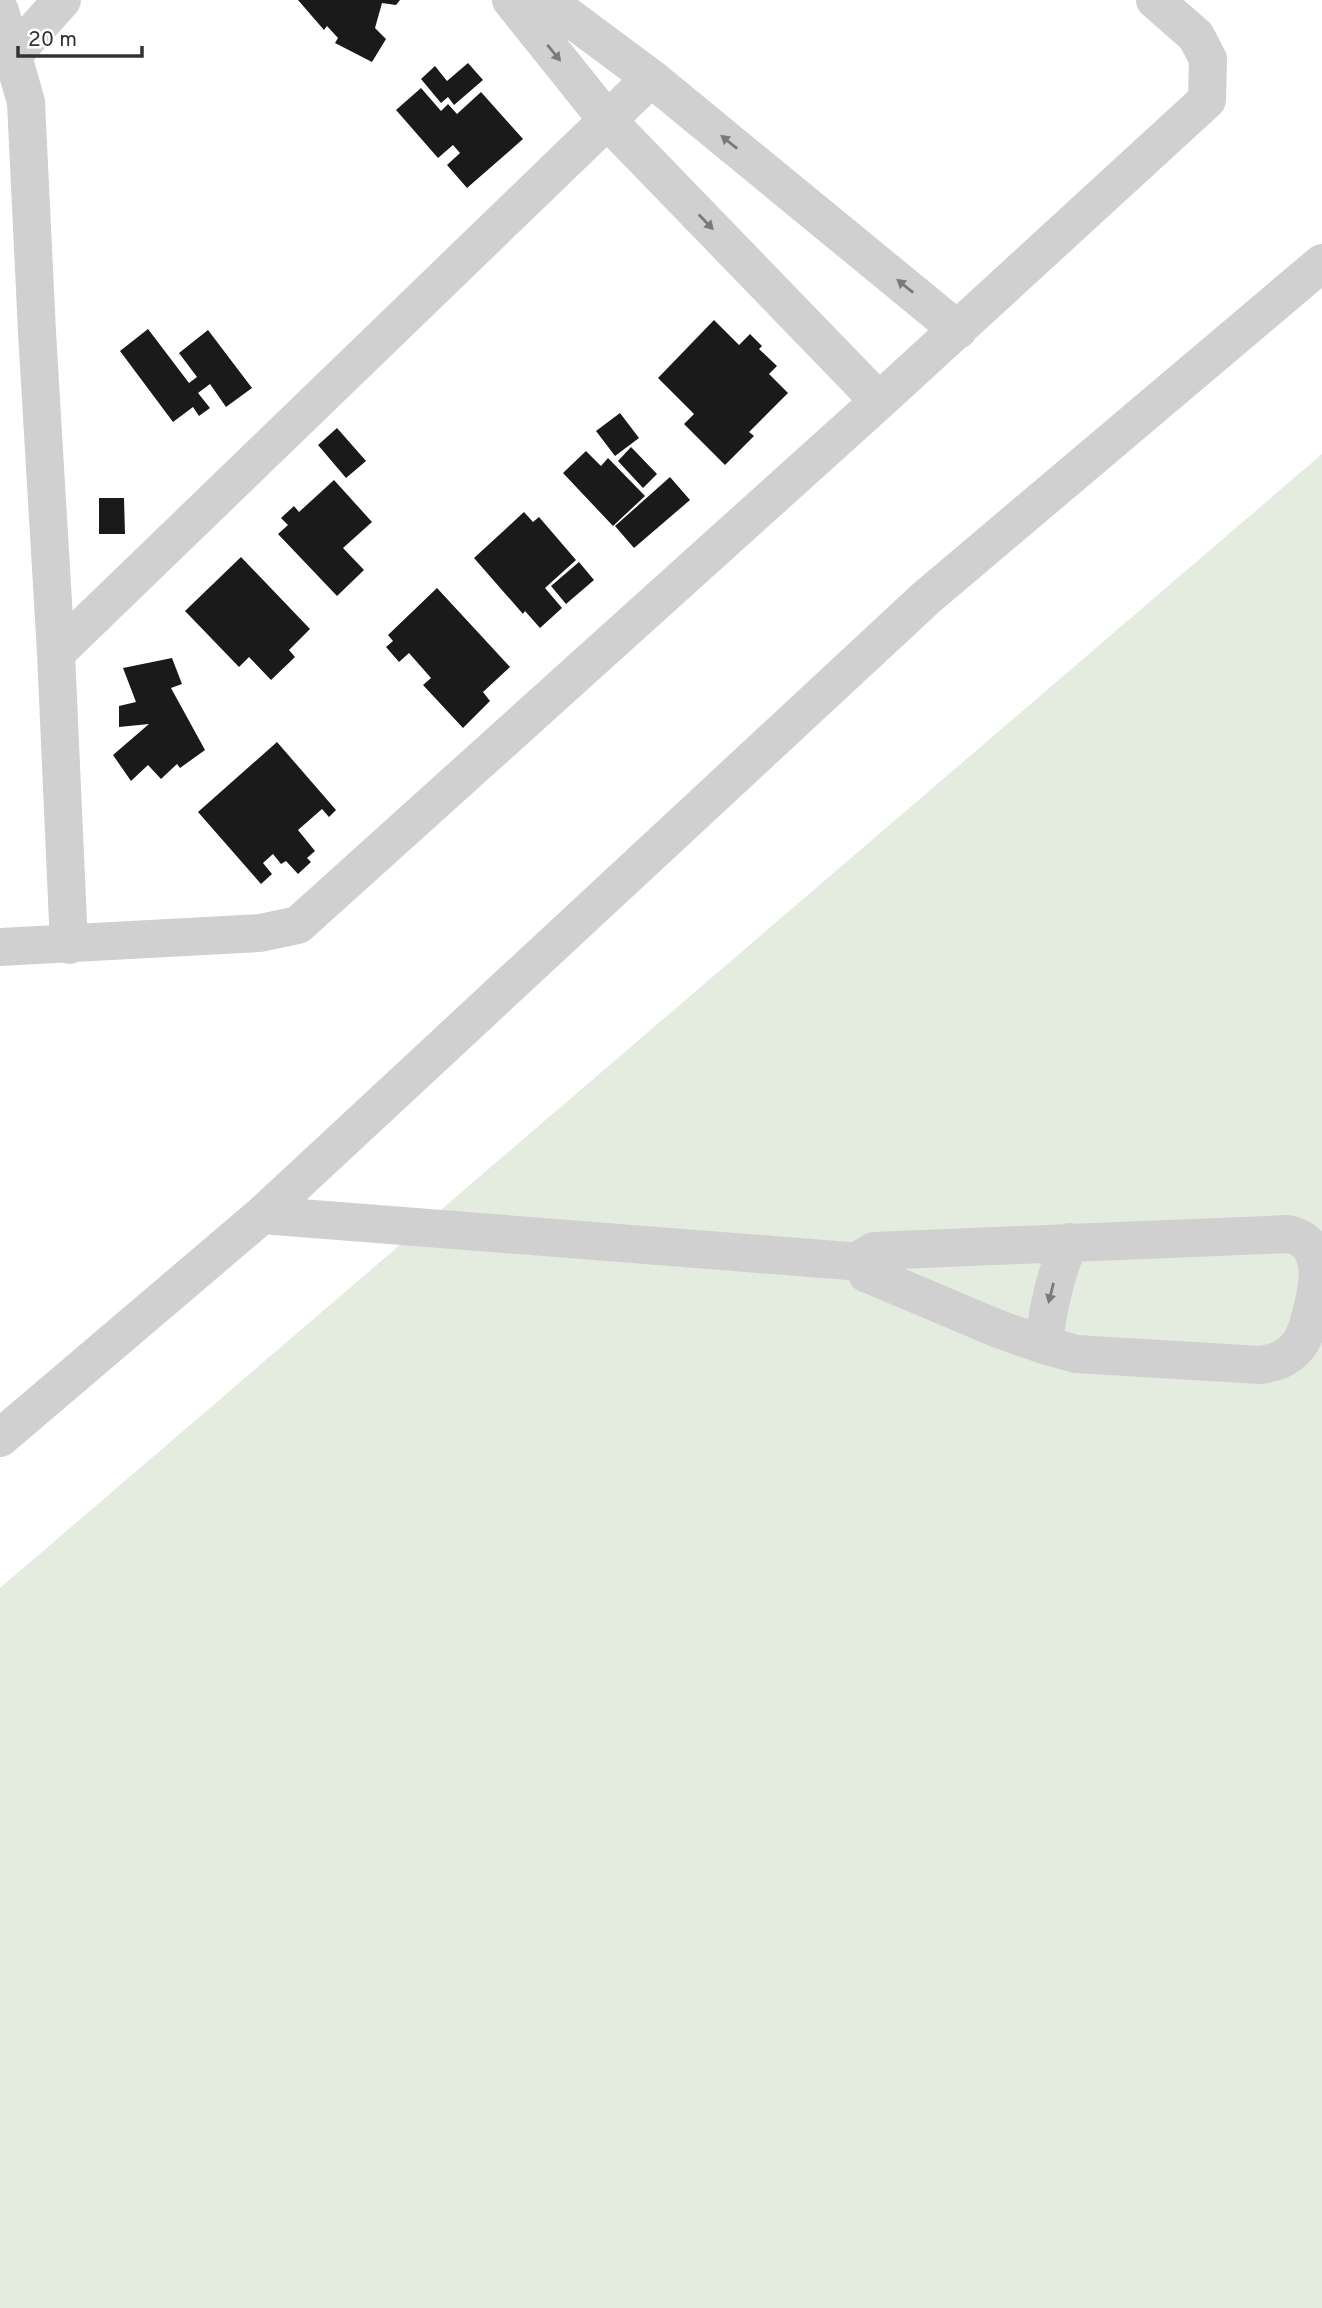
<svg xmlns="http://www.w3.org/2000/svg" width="1322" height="2308" font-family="Overpass,sans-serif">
  <rect width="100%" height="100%" fill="#fff"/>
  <!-- green -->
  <path fill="#e4ebdf" d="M 1322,454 L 1322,2308 L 0,2308 L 0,1588 Z"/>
  <!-- building -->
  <path fill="#1a1a1a" d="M 298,0 L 400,0 L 396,5 L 382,3 L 375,28 L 386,39 L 372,62 L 335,43 L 338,38 L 327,26 L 324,30 Z
    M 468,63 L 483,80 L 454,105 L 448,97 L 441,103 L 421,79 L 435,66 L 447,81 Z
    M 421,88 L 441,111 L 448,104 L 457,114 L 481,92 L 523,139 L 467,188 L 447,165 L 460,153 L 453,145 L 438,158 L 396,110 Z
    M 714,320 L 739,345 L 750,334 L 762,346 L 759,349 L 777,366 L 769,374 L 788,393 L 749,432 L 754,436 L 725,465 L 684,424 L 694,414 L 658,378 Z
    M 148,329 L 189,383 L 197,377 L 179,353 L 208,330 L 252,388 L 226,407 L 210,384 L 198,393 L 210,408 L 199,416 L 193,407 L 173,422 L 120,351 Z
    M 620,413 L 639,438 L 615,456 L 596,431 Z
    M 337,428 L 366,461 L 346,478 L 318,445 Z
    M 631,447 L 657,474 L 643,488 L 618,461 Z
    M 586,451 L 601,466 L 608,458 L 645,496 L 613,526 L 563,473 Z
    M 670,477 L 690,500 L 634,548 L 615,526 Z
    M 334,480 L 372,522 L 343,548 L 364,570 L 337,596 L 278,534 L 288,525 L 281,518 L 294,506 L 299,512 Z
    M 99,498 L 124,498 L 125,534 L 99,534 Z
    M 524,512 L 533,522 L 539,517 L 576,560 L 545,588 L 562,608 L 540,628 L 525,611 L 523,614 L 474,558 Z
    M 241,557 L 310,629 L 289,650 L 295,657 L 271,680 L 249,657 L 239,667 L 185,611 Z
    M 579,562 L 594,580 L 566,604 L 551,586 Z
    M 437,588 L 510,667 L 483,692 L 490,701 L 463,728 L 423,685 L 431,678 L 409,653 L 399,662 L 386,647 L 393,641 L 388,635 Z
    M 172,658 L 182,684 L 171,688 L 205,750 L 180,768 L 177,764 L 161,779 L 148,765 L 131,781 L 113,755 L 149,724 L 119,727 L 119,706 L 136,702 L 123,668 Z
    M 277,742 L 336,810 L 329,817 L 322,809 L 298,830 L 315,851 L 307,858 L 311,862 L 298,874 L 286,861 L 281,864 L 273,854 L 263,863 L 272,874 L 261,884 L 198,812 Z"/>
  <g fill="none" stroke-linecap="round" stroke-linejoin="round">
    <!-- minor -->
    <path stroke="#d0d0d0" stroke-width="38" d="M 511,0 L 608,121 L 879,401
      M 546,0 L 651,78 L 958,330
      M 0,11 L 26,102 L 37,332 L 56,653 L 69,945
      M 12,56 L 62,0
      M 56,653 L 651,78
      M 0,947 L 260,933 L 298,925 L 879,401 L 1207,100 L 1208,59 L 1196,36 L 1155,0
      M 262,1215 L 862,1262
      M 1288,1234 C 1322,1241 1321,1274 1313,1306 C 1309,1320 1307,1335 1298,1346 C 1287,1359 1275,1363 1260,1365 L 1076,1354 L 1044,1345 L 996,1328 L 873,1276 L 867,1274 L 862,1262 L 864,1257 L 874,1251 Z
      M 1044,1345 C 1047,1308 1055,1277 1069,1242
      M 0,1438 L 262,1215 L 926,598 L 1322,263"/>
  </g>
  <!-- one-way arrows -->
  <defs><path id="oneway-solid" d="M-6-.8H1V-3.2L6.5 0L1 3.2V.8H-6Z" transform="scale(1.75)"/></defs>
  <g fill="#7a7a7a">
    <use href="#oneway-solid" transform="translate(554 53) rotate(51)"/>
    <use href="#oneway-solid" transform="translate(729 142) rotate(-141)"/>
    <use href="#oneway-solid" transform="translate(706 222) rotate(46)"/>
    <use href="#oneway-solid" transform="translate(905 286) rotate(-141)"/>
    <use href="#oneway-solid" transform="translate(1051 1293) rotate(104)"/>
  </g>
  <!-- scale -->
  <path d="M18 46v10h124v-10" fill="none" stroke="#333333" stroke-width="3.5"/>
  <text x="28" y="46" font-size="21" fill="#333333" stroke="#ffffff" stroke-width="5" paint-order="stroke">20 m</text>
</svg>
